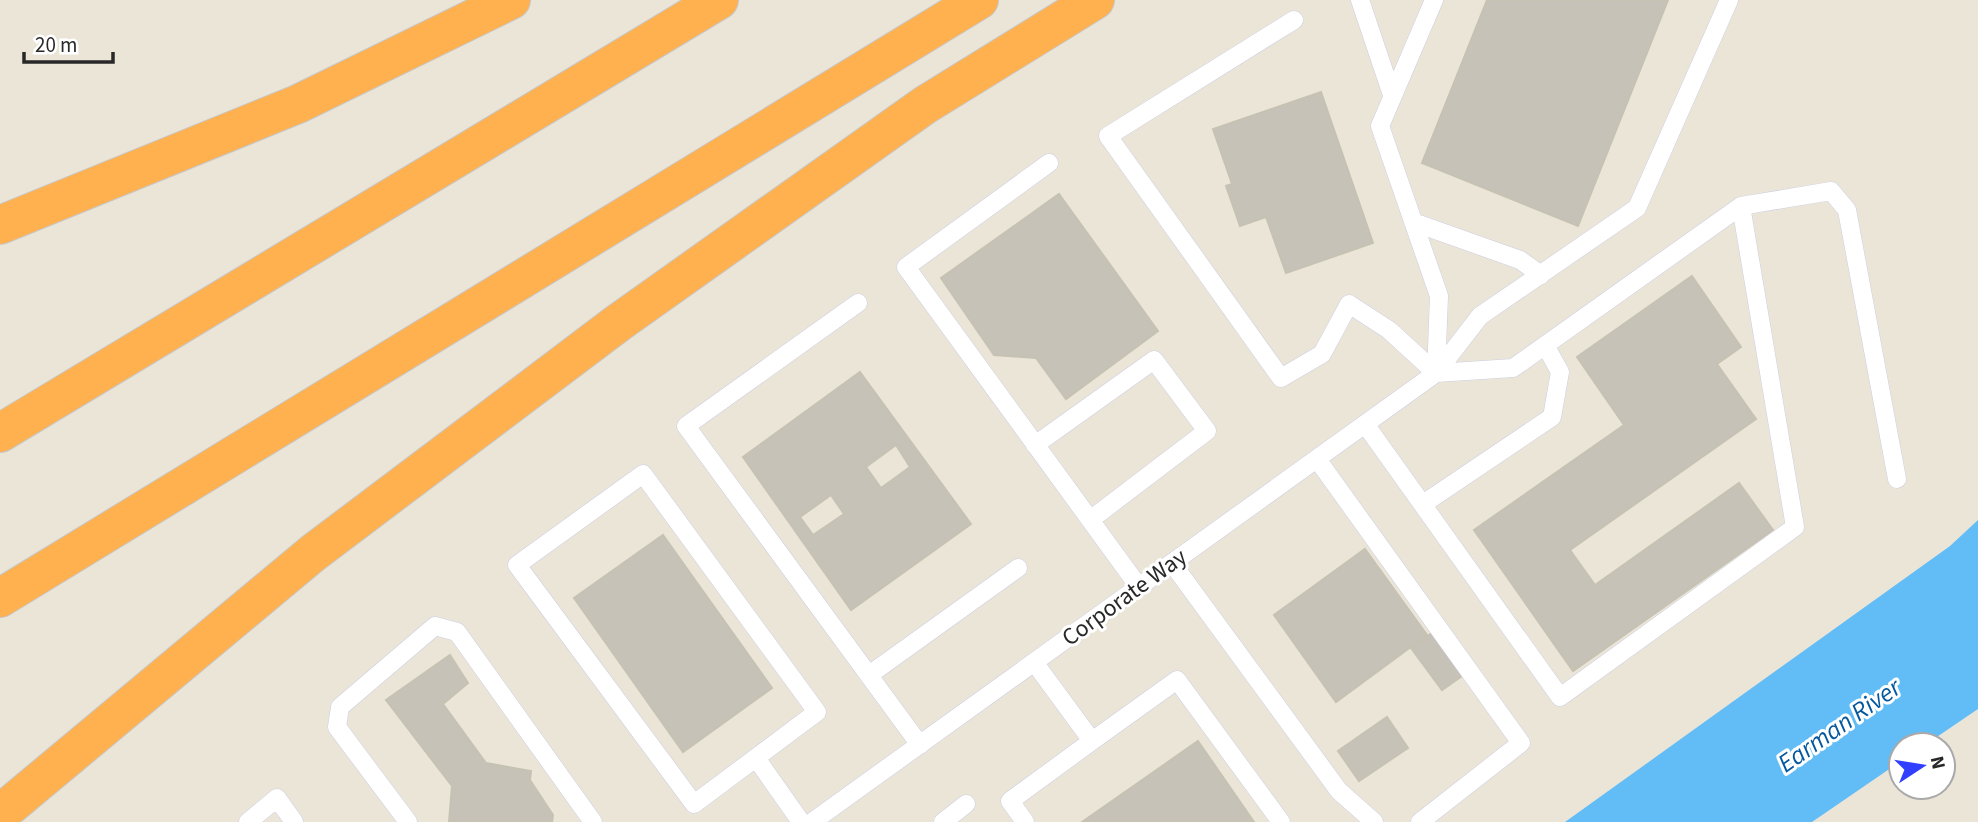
<svg xmlns="http://www.w3.org/2000/svg" width="1978" height="822" font-family="'Source Sans 3',sans-serif">
  <rect width="100%" height="100%" fill="#ebe5d8"/>
  <!-- water -->
  <path fill="#62bdf6" d="M 1978,520 L 1978,709 L 1925,745 L 1901,745 L 1901,761 L 1812,822 L 1565,822 L 1950,546 Z"/>
  <!-- building -->
  <path fill="#c6c2b8" stroke="#c6c2b2" stroke-width="2" fill-rule="evenodd" d="M 1487,0 L 1668,0 L 1578,226 L 1422,163 Z
    M 1321,92 L 1373,243 L 1286,273 L 1266,217 L 1240,226 L 1226,186 L 1232,184 L 1213,129 Z
    M 1059,194 L 1158,331 L 1066,399 L 1036,358 L 994,355 L 941,278 Z
    M 1692,276 L 1741,347 L 1717,364 L 1756,419 L 1570,550 L 1595,585 L 1739,483 L 1773,530 L 1573,671 L 1474,530 L 1624,425 L 1577,357 Z
    M 860,372 L 971,524 L 851,610 L 743,457 ZM 896,445 L 910,467 L 881,488 L 866,467 ZM 831,495 L 844,514 L 813,535 L 800,517 Z
    M 663,535 L 772,688 L 683,752 L 574,598 Z
    M 1365,549 L 1427,635 L 1336,702 L 1274,615 Z
    M 1432,633 L 1462,676 L 1442,690 L 1411,648 Z
    M 450,655 L 468,683 L 443,704 L 486,763 L 531,771 L 530,780 L 553,815 L 552,822 L 449,822 L 452,786 L 386,700 Z
    M 1387,717 L 1408,748 L 1359,781 L 1338,751 Z
    M 1198,741 L 1254,822 L 1082,822 Z"/>
  <g fill="none" stroke-linecap="round" stroke-linejoin="round">
    <defs>
      <path id="service" d="M 1360,0 L 1392,95
        M 1434,0 L 1380,126 L 1439,296 L 1436,373 L 1480,316 L 1637,208 L 1729,0
        M 1294,20 L 1108,136 L 1281,378 L 1322,354 L 1349,304 L 1389,330 L 1436,373 L 1513,368 L 1741,206 L 1795,527 L 1560,697 L 1365,424
        M 1049,163 L 906,267 L 1139,587
        M 1741,206 L 1831,191 L 1847,210 L 1897,479
        M 1413,222 L 1520,260 L 1541,275
        M 858,303 L 686,426 L 920,745
        M 1035,445 L 1154,360 L 1207,431 L 1090,520
        M 1317,459 L 1521,743 L 1420,822
        M 643,474 L 817,712 L 694,804 L 517,565 Z
        M 1423,504 L 1552,417 L 1560,372 L 1545,345
        M 1172,563 L 1339,791 L 1374,822
        M 869,675 L 1018,568
        M 1092,741 L 1177,680 L 1281,822
        M 756,758 L 801,822
        M 248,822 L 277,798 L 294,822
        M 408,822 L 337,727 L 340,707 L 435,626 L 457,632 L 593,822
        M 812,822 L 1436,373
        M 943,822 L 966,804
        M 1025,822 L 1010,801 L 1092,741 L 1034,662"/>
      <path id="motorway" d="M 0,225 L 298,104 L 511,0
        M 0,433 L 719,0
        M 0,598 L 979,0
        M 0,814 L 313,553 L 618,323 L 925,105 L 1095,0"/>
    </defs>
    <!-- service casing -->
    <use href="#service" stroke="#cdcee2" stroke-width="19"/>
    <!-- motorway casing -->
    <use href="#motorway" stroke="#c7c7c7" stroke-width="40"/>
    <!-- service -->
    <use href="#service" stroke="#fff" stroke-width="18"/>
    <!-- motorway -->
    <use href="#motorway" stroke="#ffb04f" stroke-width="38"/>
  </g>
  <g text-anchor="middle" stroke-width="6" stroke-linejoin="round" paint-order="stroke">
    <!-- street labels -->
    <g font-size="24" fill="#282828" stroke="#fff">
      <text transform="translate(1124 597) rotate(-36)" y="8">Corporate Way</text>
    </g>
    <!-- water labels -->
    <g font-size="26" font-style="italic" fill="#05579e" stroke="#fff">
      <text transform="translate(1839 725) rotate(-35)" y="9">Earman River</text>
    </g>
  </g>
  <!-- north arrow -->
  <g transform="translate(1922 766) rotate(78)"><circle r="33" fill="#ffffff" stroke="#a9a9a9" stroke-width="2"/>
  <path d="M0-5L12 26L0 18L-12 26Z" fill="#313fff"/>
  <text y="-10" font-size="19" font-weight="bold" text-anchor="middle" fill="#282828">N</text>
  </g>
  <!-- scale -->
  <path d="M24 52v10h89v-10" fill="none" stroke="#282828" stroke-width="3.5"/>
  <text x="35" y="52" font-size="21" fill="#282828" stroke="#ffffff" stroke-width="5" paint-order="stroke">20 m</text>
</svg>
